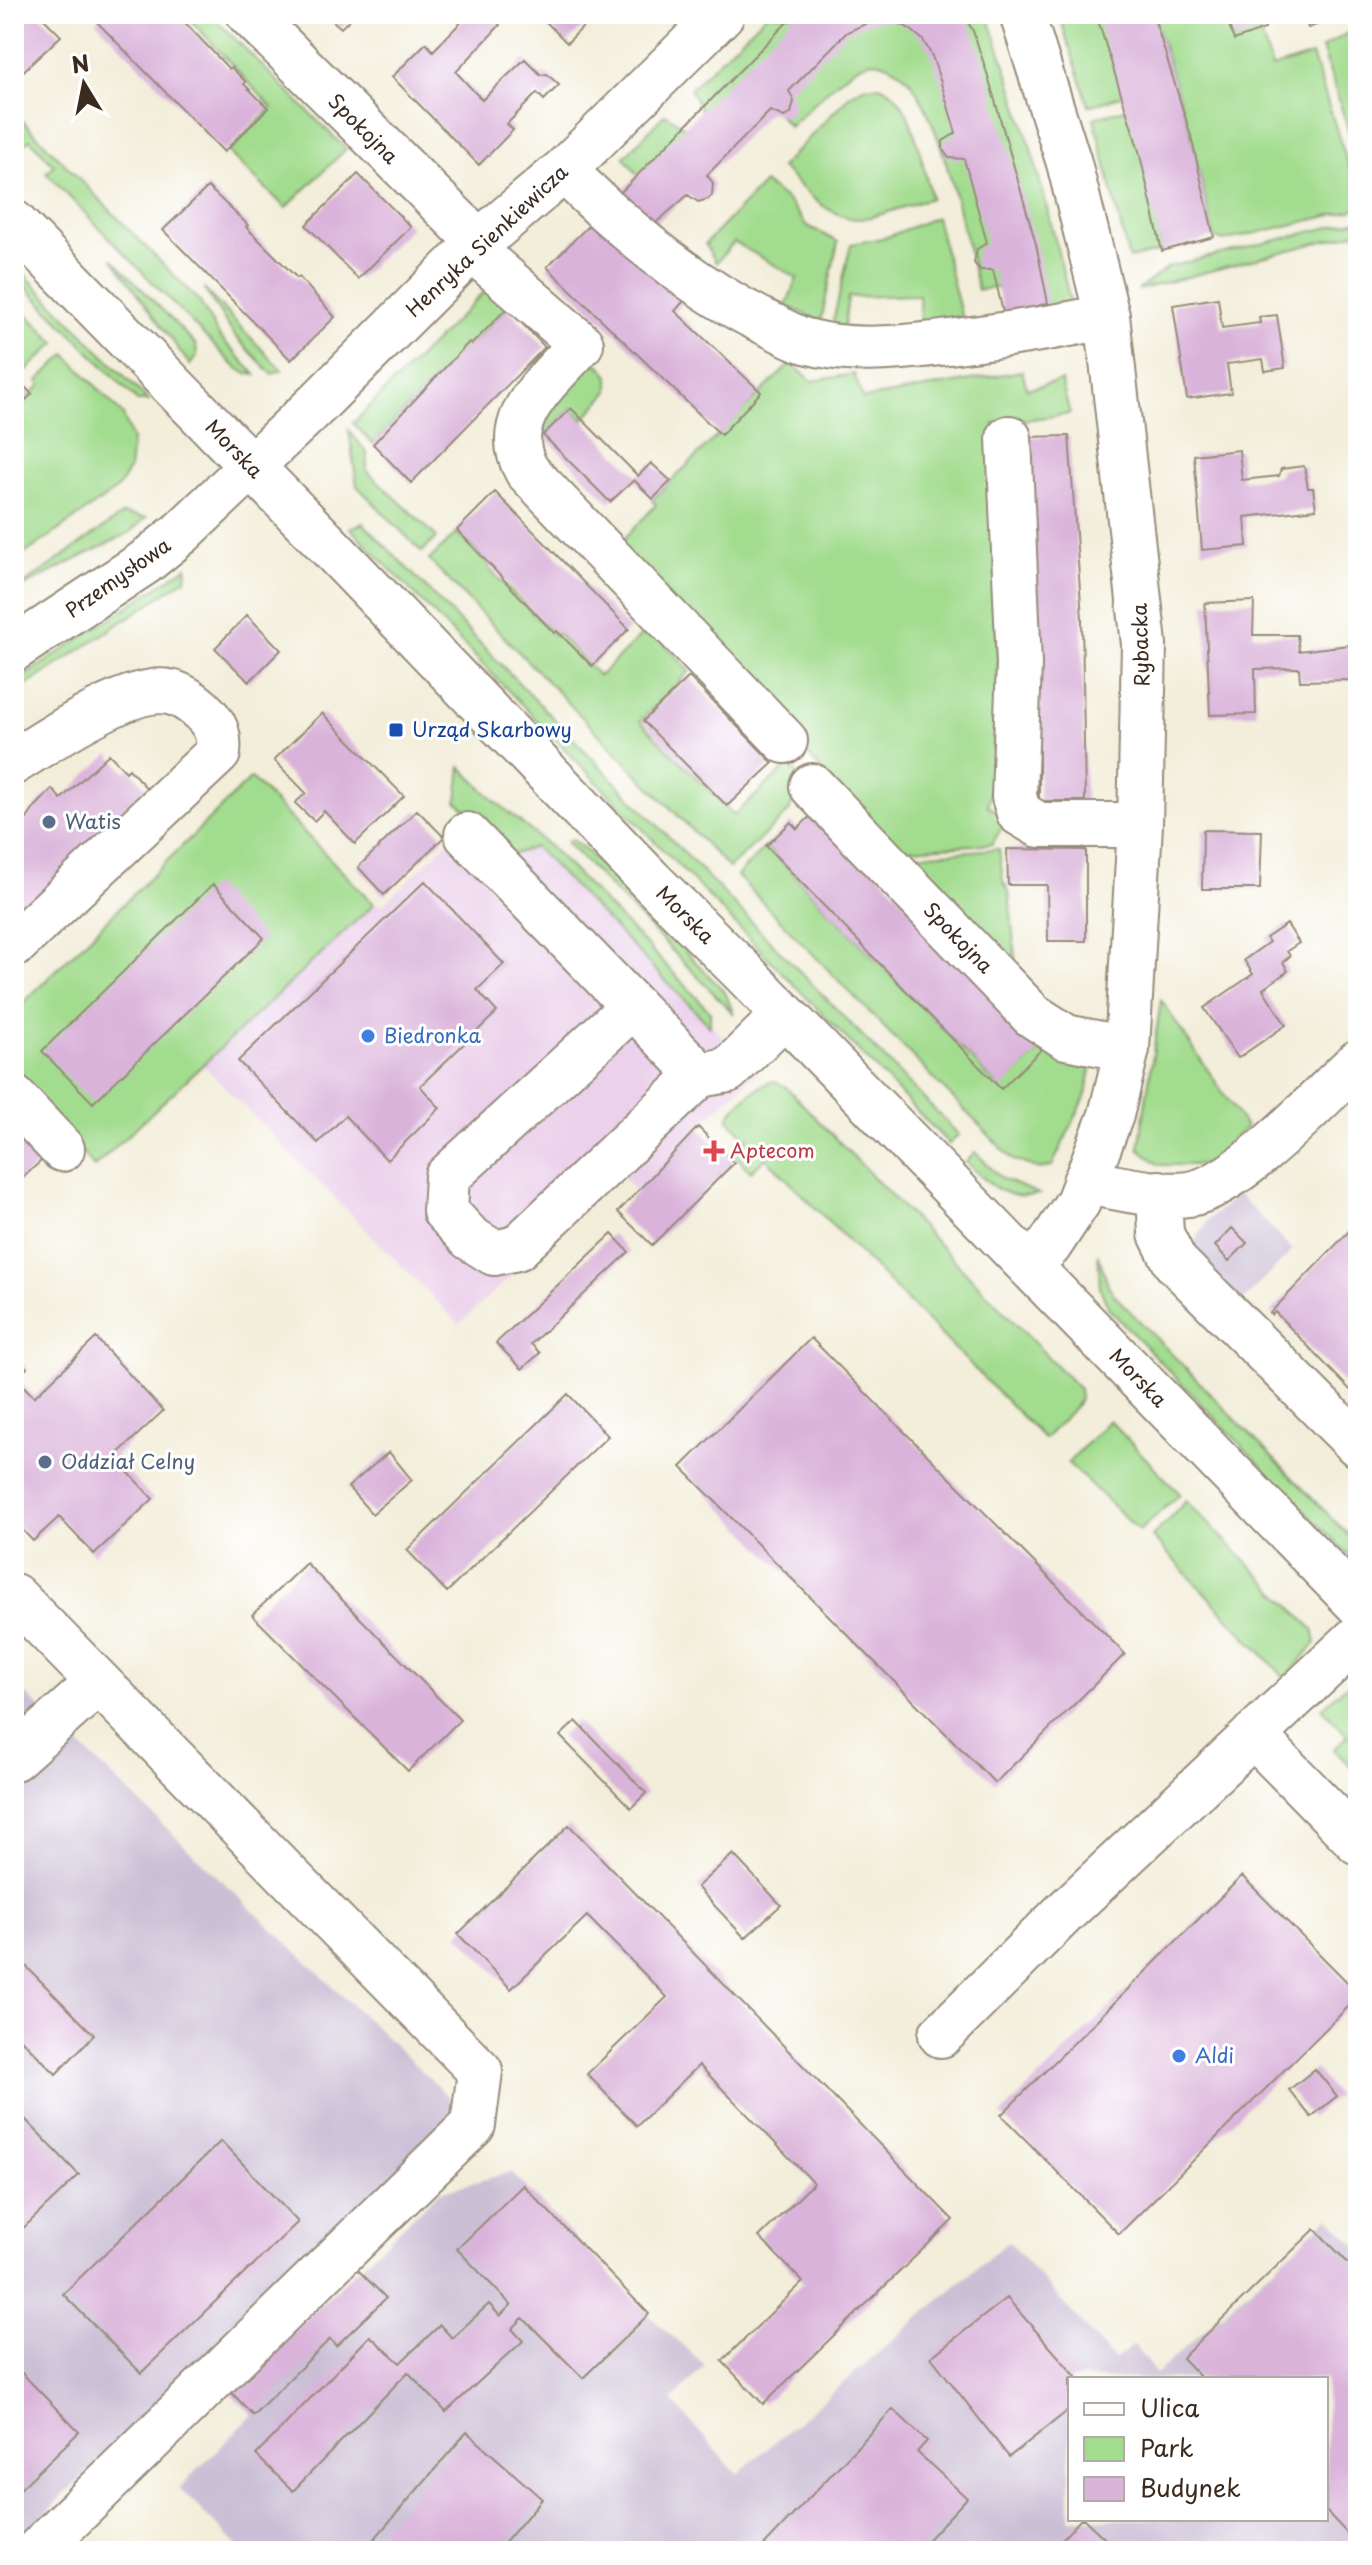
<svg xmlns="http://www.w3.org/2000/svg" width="1372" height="2565" font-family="'Playpen Sans',sans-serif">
  <rect width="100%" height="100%" fill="#fff"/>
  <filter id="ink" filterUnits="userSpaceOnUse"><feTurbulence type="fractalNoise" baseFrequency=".0125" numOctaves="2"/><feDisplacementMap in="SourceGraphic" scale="16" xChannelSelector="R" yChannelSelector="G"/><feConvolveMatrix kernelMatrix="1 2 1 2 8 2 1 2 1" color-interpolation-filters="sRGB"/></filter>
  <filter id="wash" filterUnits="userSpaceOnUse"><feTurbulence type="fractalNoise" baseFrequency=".006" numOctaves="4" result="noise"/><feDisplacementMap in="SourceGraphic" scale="32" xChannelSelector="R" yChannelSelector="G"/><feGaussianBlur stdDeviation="1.8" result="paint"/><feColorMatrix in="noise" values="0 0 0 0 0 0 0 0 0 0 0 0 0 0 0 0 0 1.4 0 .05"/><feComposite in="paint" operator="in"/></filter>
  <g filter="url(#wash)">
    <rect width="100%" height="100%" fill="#f3eeda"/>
    <!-- built -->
    <path fill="#ebd1eb" d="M 473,817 L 535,847 L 758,1072 L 697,1127 L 637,1193 L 621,1175 L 459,1324 L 203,1065 L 374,904 L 383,905 Z"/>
    <!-- industrial -->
    <path fill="#cbbfd5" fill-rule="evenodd" d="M 1238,1194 L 1293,1250 L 1240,1304 L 1191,1249 L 1208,1220 Z
      M 14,1683 L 452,2100 L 447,2125 L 14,2543 Z
      M 511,2172 L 656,2322 L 705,2365 L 672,2401 L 737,2474 L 1008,2241 L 1114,2360 L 1134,2345 L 1156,2374 L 1329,2217 L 1358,2247 L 1358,2551 L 242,2551 L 179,2488 L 253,2415 L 230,2393 L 438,2192 ZM 1070,2379 L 1326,2379 L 1326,2519 L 1070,2519 Z"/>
    <!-- green -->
    <path fill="#a2dc8e" stroke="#6e8356" stroke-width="2" d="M 185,14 L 210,14 L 346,149 L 286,208 L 228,152 L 272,108 Z
      M 767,14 L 987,14 C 1023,110 1046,201 1070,301 L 1061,313 L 1008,324 L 1001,287 L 978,290 C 963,231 946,137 914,87 C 906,74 885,58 868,62 C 849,66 806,112 789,127 L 763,95 L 656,198 L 624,157 L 665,114 L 688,129 L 703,114 L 690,89 Z
      M 1082,14 L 1106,14 L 1131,93 L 1089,106 L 1061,21 Z
      M 1153,14 L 1248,14 L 1262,37 L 1272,68 L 1312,55 L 1358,195 L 1358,203 L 1353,210 L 1223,241 L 1214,237 L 1191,136 Z
      M 1358,27 L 1358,138 L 1353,144 L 1322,48 Z
      M 863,87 C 869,87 877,85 882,87 C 912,94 924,171 931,198 C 914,203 873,219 858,219 C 826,217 802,188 781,167 L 849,96 Z
      M 1139,105 L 1162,251 L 1129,259 L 1094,118 Z
      M 14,112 L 200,302 L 219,336 L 256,375 L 245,373 L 232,364 L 46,173 L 54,165 L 30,139 L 21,147 L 14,140 Z
      M 764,183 L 789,202 L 806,225 L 838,242 L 821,321 L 786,306 L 797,278 L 734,242 L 716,263 L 705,244 Z
      M 936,217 L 962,318 L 920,328 L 919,295 L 848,297 L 844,327 L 832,326 L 851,244 L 887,237 Z
      M 1358,220 L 1358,232 L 1138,290 L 1168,267 Z
      M 112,258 L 196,345 L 197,356 L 190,365 Z
      M 14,264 L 149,401 L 137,401 L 130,393 L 14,275 Z
      M 489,287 L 507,308 L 472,344 L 469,343 L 373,444 L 353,423 Z
      M 204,289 L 276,364 L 282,370 L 272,374 L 234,335 Z
      M 14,301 L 56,343 L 27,370 L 14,356 Z
      M 66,354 L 123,415 L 132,440 L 129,470 L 116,490 L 14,561 L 14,411 L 41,385 L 38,381 Z
      M 586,363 L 600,365 L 609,376 L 609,391 L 583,420 L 571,408 L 531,448 L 529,441 Z
      M 791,363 L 812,381 L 854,374 L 863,399 L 1022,371 L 1027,389 L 1061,381 L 1070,414 L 994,424 L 998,700 L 988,806 L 1008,817 L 992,844 L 889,850 L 817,765 L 641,576 L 619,544 L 656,505 L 652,500 Z
      M 349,430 L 367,453 L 367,471 L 437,537 L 422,552 L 357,486 Z
      M 123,514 L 146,518 L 129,533 L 14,591 Z
      M 363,523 L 959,1135 L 949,1144 L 350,528 Z
      M 457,533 L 490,565 L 488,568 L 554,635 L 557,633 L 599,676 L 647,630 L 651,629 L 690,671 L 640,721 L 734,815 L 789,765 L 802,779 L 789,812 L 729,868 L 429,560 Z
      M 187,567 L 186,579 L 14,694 L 14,683 Z
      M 461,767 L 493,799 L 551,848 L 689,989 L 710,1012 L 710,1026 L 535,847 L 513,854 L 457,801 Z
      M 251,778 L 374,904 L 94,1167 L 14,1068 L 14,1012 Z
      M 571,839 L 586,850 L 725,992 L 734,1014 L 567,843 Z
      M 766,846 L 1000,1088 L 1045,1046 L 1092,1064 L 1086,1095 L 1052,1166 L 1040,1169 L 1013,1160 L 737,876 Z
      M 999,849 L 1003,881 L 1009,892 L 1017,977 L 897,856 Z
      M 1161,1000 L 1246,1127 L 1206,1165 L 1159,1165 L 1139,1148 Z
      M 773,1081 L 785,1086 L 1079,1389 L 1080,1398 L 1077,1405 L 1044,1439 L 766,1158 L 751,1172 L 733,1153 L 748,1139 L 728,1119 C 735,1104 757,1086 773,1081 Z
      M 975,1152 L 1002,1179 L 1039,1194 C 1006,1202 988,1184 966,1162 Z
      M 1098,1253 L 1108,1285 L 1115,1296 L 1358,1545 L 1358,1565 L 1109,1309 L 1100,1288 Z
      M 1109,1420 L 1180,1494 L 1139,1531 L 1068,1463 Z
      M 1186,1501 L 1313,1629 L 1316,1643 L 1285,1678 L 1152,1537 Z
      M 1356,1682 L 1358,1682 L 1358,1774 L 1334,1749 L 1348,1736 L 1322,1708 L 1344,1687 Z"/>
    <g id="blocks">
      <!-- building -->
      <path fill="#dab3da" d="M 14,14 L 39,14 L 61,36 L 16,78 L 14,76 Z
        M 104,14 L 177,14 L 229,69 L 231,67 L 246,82 L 244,84 L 268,108 L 224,152 L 96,21 Z
        M 325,14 L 355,14 L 341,28 Z
        M 465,14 L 488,14 L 500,25 L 456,72 L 482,100 L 525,59 L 541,75 L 547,74 L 559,85 L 544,100 L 537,93 L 507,124 L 513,130 L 479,165 L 392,77 L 426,43 L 433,51 L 466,17 Z
        M 543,14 L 596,14 L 567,43 L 540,16 Z
        M 795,14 L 963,14 L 973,31 L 988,76 L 1036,244 L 1048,303 L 1004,316 L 993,270 L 980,270 L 974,263 L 977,249 L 987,243 L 964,159 L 949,158 L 943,150 L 943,141 L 956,133 L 943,89 L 932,56 L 923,40 L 910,29 L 895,21 L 872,21 L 847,32 L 789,91 L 794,101 L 791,113 L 784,117 L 770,111 L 707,175 L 713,183 L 712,195 L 708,199 L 698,202 L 688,195 L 651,227 L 618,195 Z
        M 1096,14 L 1153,14 L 1191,136 L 1214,237 L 1162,251 L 1139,151 Z
        M 1225,14 L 1260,14 L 1265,29 L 1234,40 Z
        M 1303,14 L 1329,14 L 1331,20 L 1308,28 Z
        M 358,174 L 411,227 L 358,279 L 306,225 Z
        M 208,187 L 248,225 L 246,227 L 297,278 L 299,277 L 335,317 L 291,360 L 163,230 Z
        M 596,218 L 689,295 L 675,311 L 761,392 L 721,435 L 547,267 Z
        M 1218,298 L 1222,328 L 1260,323 L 1259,317 L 1277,315 L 1285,368 L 1265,371 L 1263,359 L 1227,364 L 1231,393 L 1187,399 L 1173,305 Z
        M 507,308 L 545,347 L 411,483 L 373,444 L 469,342 L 472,344 Z
        M 14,376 L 32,394 L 14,411 Z
        M 571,408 L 638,476 L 651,463 L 671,481 L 653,499 L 634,480 L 610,502 L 543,435 Z
        M 1069,436 L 1082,618 L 1085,801 L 1039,801 L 1039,711 L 1024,437 Z
        M 1239,450 L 1242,480 L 1279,476 L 1281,469 L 1304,466 L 1308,488 L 1313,488 L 1316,509 L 1245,517 L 1247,546 L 1202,550 L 1194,455 Z
        M 495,492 L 629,629 L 592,666 L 557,631 L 554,633 L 457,530 Z
        M 1254,601 L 1253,635 L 1297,635 L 1299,651 L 1358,644 L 1358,696 L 1356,696 L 1354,680 L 1300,681 L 1299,668 L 1255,669 L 1256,714 L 1210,715 L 1205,603 Z
        M 247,615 L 281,650 L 249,682 L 215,648 Z
        M 689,677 L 773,763 L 727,806 L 643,721 Z
        M 322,713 L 404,796 L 355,844 L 324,811 L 314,821 L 295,803 L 306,793 L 274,760 Z
        M 109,754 L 126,772 L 129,769 L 151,793 L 21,915 L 14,907 L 14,838 L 35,807 L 52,789 L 61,799 Z
        M 417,810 L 444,837 L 384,895 L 358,867 Z
        M 817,810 L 1045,1046 L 1001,1089 L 766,846 L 791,822 L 797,829 Z
        M 1203,830 L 1262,831 L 1260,889 L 1202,889 Z
        M 1007,849 L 1086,850 L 1086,941 L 1048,941 L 1047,885 L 1008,885 Z
        M 425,881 L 504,964 L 477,990 L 497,1012 L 420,1086 L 440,1108 L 387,1160 L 345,1116 L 318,1143 L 238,1061 Z
        M 213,884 L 264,938 L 93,1103 L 42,1051 Z
        M 1287,924 L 1299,943 L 1287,951 L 1290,956 L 1283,962 L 1288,971 L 1263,989 L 1286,1025 L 1238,1058 L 1204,1008 L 1253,974 L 1244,960 L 1269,942 L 1266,938 Z
        M 698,1127 L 734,1163 L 652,1245 L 618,1212 Z
        M 14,1131 L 42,1160 L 14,1186 Z
        M 1358,1222 L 1358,1398 L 1275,1312 L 1272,1315 L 1270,1313 Z
        M 1232,1228 L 1247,1243 L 1229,1261 L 1215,1246 Z
        M 612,1234 L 629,1252 L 531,1344 L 540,1353 L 522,1369 L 496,1343 Z
        M 96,1338 L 163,1411 L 114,1457 L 153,1499 L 94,1554 L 59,1517 L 33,1541 L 14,1521 L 14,1354 L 27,1368 L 16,1378 L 34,1397 Z
        M 811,1338 L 1125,1654 L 995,1783 L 681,1467 Z
        M 568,1394 L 608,1436 L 447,1592 L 407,1550 Z
        M 389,1452 L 412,1480 L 372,1514 L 348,1487 Z
        M 306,1563 L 460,1720 L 408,1771 L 252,1615 Z
        M 576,1721 L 646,1793 L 631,1808 L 560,1736 Z
        M 569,1825 L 953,2220 L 763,2404 L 722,2361 L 803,2282 L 759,2237 L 814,2183 L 699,2065 L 637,2126 L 587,2074 L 667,1997 L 587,1916 L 511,1989 L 458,1934 Z
        M 733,1854 L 781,1905 L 745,1938 L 697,1887 Z
        M 1242,1876 L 1358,1993 L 1358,1997 L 1119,2234 L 1001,2115 Z
        M 14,1954 L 94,2035 L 56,2074 L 14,2032 Z
        M 1315,2069 L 1337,2096 L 1311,2117 L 1289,2090 Z
        M 25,2119 L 79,2175 L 14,2237 L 14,2130 Z
        M 221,2141 L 298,2222 L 141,2373 L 63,2294 Z
        M 523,2185 L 649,2314 L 583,2378 L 523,2318 L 512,2329 L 523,2341 L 446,2412 L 408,2372 L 293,2491 L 256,2455 L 370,2336 L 400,2363 L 440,2325 L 452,2338 L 489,2304 L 500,2316 L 511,2305 L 457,2249 Z
        M 1315,2229 L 1358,2273 L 1358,2545 L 1326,2511 L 1326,2379 L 1202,2379 L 1182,2358 Z
        M 357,2269 L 386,2298 L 336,2346 L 330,2339 L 253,2415 L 231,2392 Z
        M 1007,2298 L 1078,2379 L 1070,2379 L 1070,2409 L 1009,2457 L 931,2357 Z
        M 14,2365 L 79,2432 L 14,2495 Z
        M 893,2409 L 927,2441 L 917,2452 L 967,2498 L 917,2551 L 759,2551 Z
        M 467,2432 L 542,2499 L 498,2551 L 364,2551 Z
        M 1081,2519 L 1084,2519 L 1118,2551 L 1051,2551 Z"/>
    </g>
  </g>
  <g filter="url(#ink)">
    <use href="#blocks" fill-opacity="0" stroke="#978c7c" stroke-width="2"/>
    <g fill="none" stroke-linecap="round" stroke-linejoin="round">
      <defs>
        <path id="minor" d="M 249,14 L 479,242
          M 1022,14 L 1069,163 L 1107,316 L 1144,644 L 1140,825 L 1127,1049 L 1111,1115 L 1078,1202 L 1049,1246 L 1029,1264
          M 564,170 C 625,231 694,289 773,326 C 783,331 795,338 806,341 C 861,357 931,344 987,337 C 1028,331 1068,326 1107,316
          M 14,223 L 330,547 L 650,880 L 743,972 L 1358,1604
          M 472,249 L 581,344 C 549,381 497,419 527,471 L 785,741
          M 1009,438 L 1019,664 L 1014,797 L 1019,813 L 1039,825 L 1140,825
          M 14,649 L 144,563 L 181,533 L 317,404 L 479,242 L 564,170 L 722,14
          M 14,762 C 47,741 130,684 169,692 C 181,694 192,702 201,710 C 215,723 220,734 218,753 L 14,945
          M 812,786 L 1032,1015 L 1066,1037 L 1127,1049
          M 467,835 L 700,1075
          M 632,1007 L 447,1177 L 445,1211 L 470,1238 L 494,1253 L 517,1248 L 700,1075 L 728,1070 L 784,1015
          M 14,1098 L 62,1149
          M 1085,1182 C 1115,1187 1160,1198 1189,1194 C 1238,1187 1320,1097 1358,1062
          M 1159,1193 L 1161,1234 L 1175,1262 L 1358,1445
          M 14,1596 L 480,2071 L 473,2125 L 37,2551
          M 1253,1735 L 1358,1842
          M 14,1758 L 98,1683
          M 941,2035 L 1065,1912 L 1358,1637"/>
      </defs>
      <!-- minor casing -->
      <use href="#minor" stroke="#978c7c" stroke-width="48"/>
      <!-- minor -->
      <use href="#minor" stroke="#fff" stroke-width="44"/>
    </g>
  </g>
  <!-- markers -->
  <rect fill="#1a4fb4" stroke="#fff" stroke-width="3" x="388" y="722" width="16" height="16" rx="4"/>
  <g fill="#5c6f8a" stroke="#fff" stroke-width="3">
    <circle cx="49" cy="822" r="8"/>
    <circle cx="45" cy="1462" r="8"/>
  </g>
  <g fill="#3f7fe0" stroke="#fff" stroke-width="3">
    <circle cx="368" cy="1036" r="8"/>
    <circle cx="1179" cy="2056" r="8"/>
  </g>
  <path fill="#e0444e" stroke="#fff" stroke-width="3" d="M710 1139h8v8h8v8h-8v8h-8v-8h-8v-8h8z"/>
  <g text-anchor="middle" stroke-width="6" stroke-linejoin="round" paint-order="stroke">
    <!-- street labels -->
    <g font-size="20" fill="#3b2a1e" stroke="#fff">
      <text transform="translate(363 129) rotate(45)" y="7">Spokojna</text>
      <text transform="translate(487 241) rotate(-43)" y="7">Henryka Sienkiewicza</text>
      <text transform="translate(234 449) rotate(46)" y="7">Morska</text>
      <text transform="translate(118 578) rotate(-35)" y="7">Przemysłowa</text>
      <text transform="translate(1141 645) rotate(-92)" y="7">Rybacka</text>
      <text transform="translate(685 915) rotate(45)" y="7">Morska</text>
      <text transform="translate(958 938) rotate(46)" y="7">Spokojna</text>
      <text transform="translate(1138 1378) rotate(46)" y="7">Morska</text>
    </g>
    <!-- transit labels -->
    <g font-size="20" fill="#164399" stroke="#fff" text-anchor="start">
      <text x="412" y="737">Urząd Skarbowy</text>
    </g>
    <!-- service labels -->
    <g font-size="20" fill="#4e5e75" stroke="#fff" text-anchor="start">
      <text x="65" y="829">Watis</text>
      <text x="61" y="1469">Oddział Celny</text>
    </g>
    <!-- shop labels -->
    <g font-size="20" fill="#366cbe" stroke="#fff" text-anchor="start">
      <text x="384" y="1043">Biedronka</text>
      <text x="1195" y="2063">Aldi</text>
    </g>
    <!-- health labels -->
    <g font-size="20" fill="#be3a42" stroke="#fff" text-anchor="start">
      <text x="730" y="1158">Aptecom</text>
    </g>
  </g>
  <!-- margin -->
  <rect width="1372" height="2565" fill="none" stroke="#fff" stroke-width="48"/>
  <!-- legend -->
  <rect x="1068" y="2377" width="260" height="144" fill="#ffffff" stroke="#b1aaa5" stroke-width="2"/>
  <rect x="1084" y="2403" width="40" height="12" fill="#ffffff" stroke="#b1aaa5" stroke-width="2"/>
  <text x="1140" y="2417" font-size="24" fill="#3b2a1e">Ulica</text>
  <rect x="1084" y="2437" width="40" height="24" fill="#a2dc8e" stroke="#b1aaa5" stroke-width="2"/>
  <text x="1140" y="2457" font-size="24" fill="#3b2a1e">Park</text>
  <rect x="1084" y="2477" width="40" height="24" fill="#dab3da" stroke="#b1aaa5" stroke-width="2"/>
  <text x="1140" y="2497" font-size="24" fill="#3b2a1e">Budynek</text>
  <!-- north arrow -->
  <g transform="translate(84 84) rotate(350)" stroke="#ffffff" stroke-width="6" paint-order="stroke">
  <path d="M0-6L14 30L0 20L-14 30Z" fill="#3b2a1e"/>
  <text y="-12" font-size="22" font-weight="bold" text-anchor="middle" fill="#3b2a1e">N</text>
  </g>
</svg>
